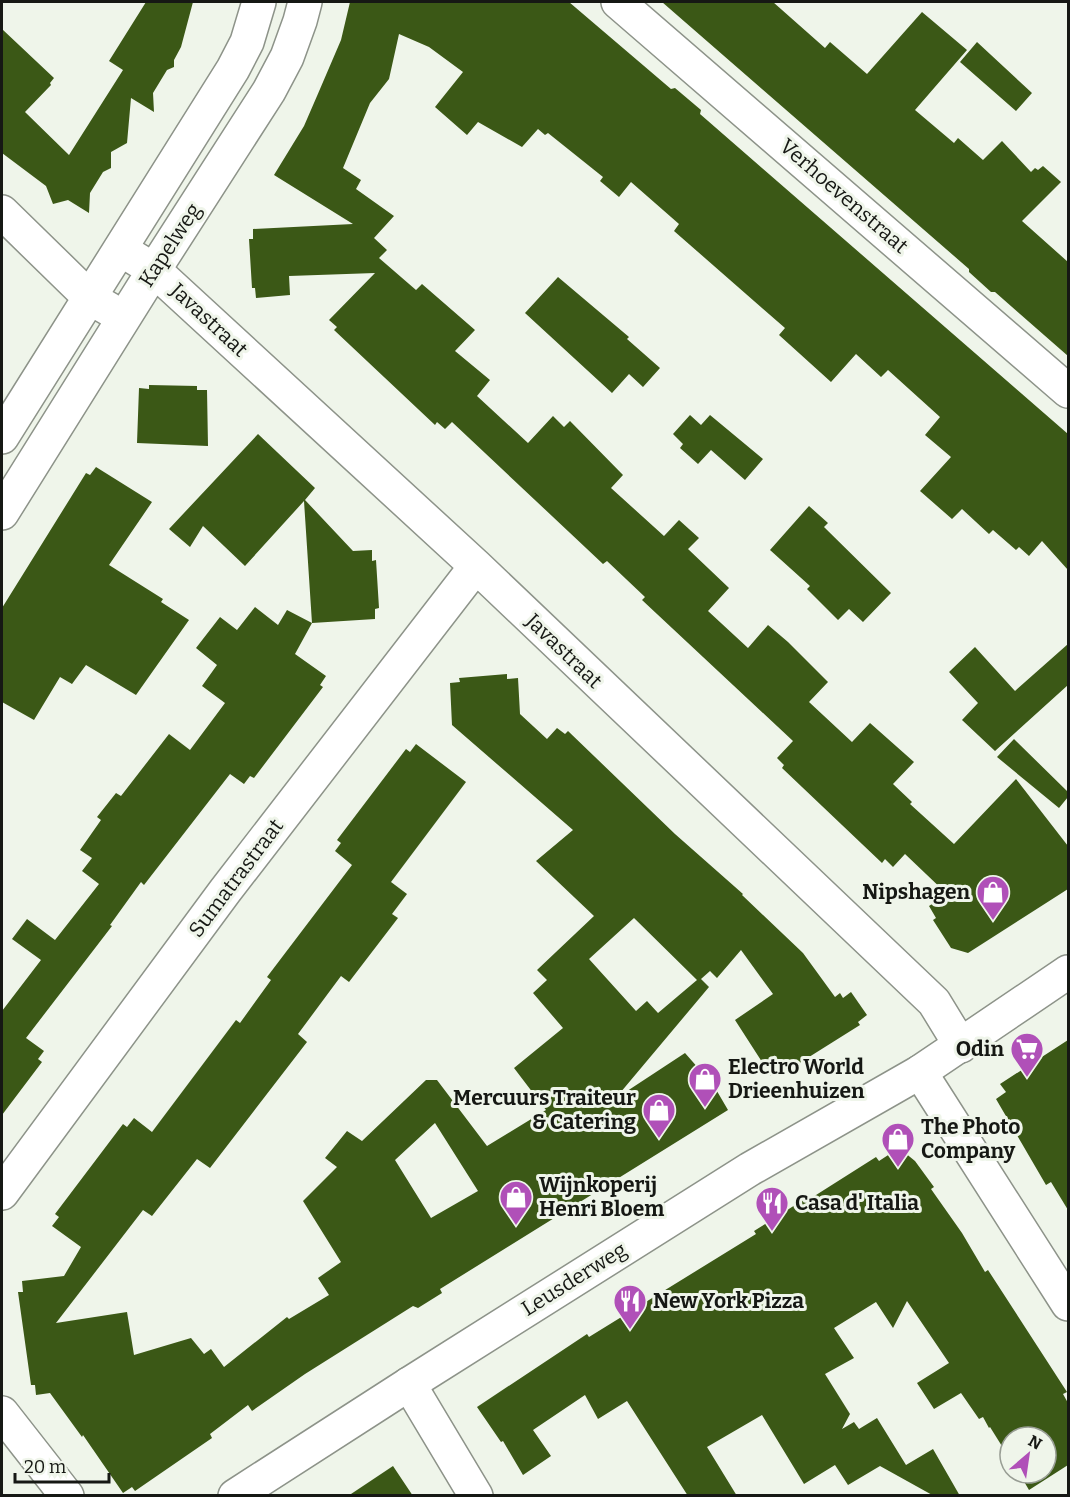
<svg xmlns="http://www.w3.org/2000/svg" width="1070" height="1497" font-family="Bitter,serif">
  <rect width="100%" height="100%" fill="#eff5ea"/>
  <!-- building -->
  <path fill="#3b5816" fill-rule="evenodd" d="M 146,2 L 193,2 L 181,47 L 174,60 L 174,67 L 167,70 L 153,93 L 154,112 L 131,98 L 127,143 L 111,152 L 111,168 L 103,172 L 90,193 L 89,213 L 68,200 L 53,204 L 46,186 L 2,153 L 2,29 L 54,78 L 50,83 L 51,85 L 25,112 L 69,155 L 123,70 L 109,61 Z
    M 350,2 L 569,2 L 671,89 L 675,88 L 701,110 L 700,114 L 1068,434 L 1068,570 L 1042,541 L 1029,556 L 1019,547 L 1016,550 L 993,530 L 989,534 L 962,509 L 952,519 L 920,491 L 951,457 L 925,435 L 940,417 L 888,370 L 881,377 L 856,354 L 831,382 L 779,335 L 785,328 L 674,231 L 679,224 L 631,182 L 619,197 L 600,181 L 603,177 L 548,133 L 545,135 L 538,129 L 522,147 L 478,122 L 467,135 L 435,107 L 463,72 L 429,47 L 399,34 L 389,79 L 370,103 L 343,168 L 361,180 L 356,189 L 394,216 L 374,238 L 387,250 L 379,258 L 416,290 L 422,284 L 475,330 L 455,351 L 490,380 L 477,396 L 528,443 L 553,416 L 564,427 L 570,421 L 623,475 L 611,488 L 664,536 L 679,520 L 699,538 L 688,549 L 729,588 L 708,611 L 748,648 L 768,625 L 788,642 L 828,682 L 809,702 L 852,742 L 870,723 L 914,762 L 893,784 L 912,802 L 910,804 L 954,844 L 1016,779 L 1068,846 L 1068,889 L 968,953 L 951,948 L 933,920 L 936,918 L 929,906 L 947,894 L 905,854 L 893,867 L 885,859 L 882,863 L 782,768 L 784,765 L 777,758 L 793,741 L 642,600 L 645,597 L 607,561 L 603,564 L 452,422 L 445,429 L 437,422 L 435,425 L 334,330 L 337,327 L 329,320 L 375,273 L 289,276 L 290,295 L 256,298 L 255,288 L 252,288 L 249,239 L 253,239 L 253,229 L 353,224 L 274,175 L 304,126 L 317,96 L 341,40 Z
    M 662,2 L 773,2 L 825,48 L 830,42 L 867,74 L 922,12 L 967,50 L 915,110 L 954,143 L 958,138 L 983,160 L 1002,141 L 1031,172 L 1035,168 L 1038,170 L 1043,166 L 1061,182 L 1022,221 L 1068,262 L 1068,356 L 995,292 L 991,292 L 969,272 L 969,269 Z
    M 977,42 L 1032,93 L 1016,111 L 960,62 Z
    M 558,277 L 629,337 L 627,339 L 660,368 L 643,387 L 629,374 L 612,393 L 525,313 Z
    M 149,385 L 197,386 L 197,390 L 207,390 L 208,446 L 137,443 L 139,388 L 149,389 Z
    M 690,415 L 701,425 L 710,415 L 763,459 L 745,480 L 711,450 L 698,464 L 680,448 L 683,444 L 673,434 Z
    M 258,434 L 315,488 L 305,500 L 353,551 L 372,550 L 372,561 L 376,560 L 379,608 L 375,609 L 375,619 L 312,623 L 304,501 L 245,566 L 203,526 L 190,547 L 169,529 Z
    M 96,467 L 152,502 L 109,565 L 163,599 L 161,602 L 189,620 L 136,695 L 86,665 L 72,684 L 60,677 L 34,720 L 2,702 L 2,608 L 86,473 L 90,475 Z
    M 809,506 L 828,523 L 824,527 L 891,593 L 863,622 L 849,609 L 838,620 L 807,589 L 810,586 L 770,550 Z
    M 255,607 L 278,625 L 287,610 L 312,623 L 295,654 L 326,676 L 320,685 L 323,687 L 254,778 L 250,776 L 244,784 L 230,774 L 144,885 L 141,882 L 110,925 L 112,926 L 26,1038 L 44,1051 L 38,1059 L 42,1062 L 2,1115 L 2,1011 L 41,960 L 12,939 L 27,919 L 55,940 L 99,884 L 82,871 L 92,858 L 80,850 L 101,820 L 97,817 L 116,793 L 121,796 L 169,734 L 190,750 L 225,703 L 202,686 L 217,665 L 196,648 L 220,617 L 237,630 Z
    M 1068,644 L 1068,685 L 995,751 L 962,720 L 978,703 L 949,672 L 975,647 L 1015,691 Z
    M 507,674 L 507,679 L 518,678 L 520,714 L 547,739 L 557,728 L 565,734 L 568,731 L 675,834 L 743,894 L 742,895 L 803,953 L 835,997 L 840,993 L 843,998 L 851,992 L 867,1015 L 858,1022 L 860,1025 L 782,1074 L 780,1070 L 771,1076 L 735,1020 L 773,994 L 741,950 L 717,978 L 710,971 L 701,979 L 709,987 L 615,1099 L 685,1053 L 714,1086 L 728,1110 L 440,1289 L 442,1293 L 418,1308 L 413,1306 L 305,1374 L 252,1411 L 248,1405 L 210,1434 L 212,1438 L 135,1491 L 132,1487 L 123,1493 L 83,1435 L 82,1437 L 50,1393 L 36,1395 L 35,1385 L 31,1385 L 18,1292 L 23,1292 L 22,1281 L 64,1276 L 81,1247 L 52,1226 L 59,1217 L 55,1214 L 123,1124 L 127,1127 L 134,1118 L 152,1132 L 236,1020 L 240,1023 L 271,980 L 267,977 L 352,865 L 335,851 L 341,843 L 337,840 L 406,749 L 410,752 L 416,744 L 466,782 L 391,882 L 407,894 L 392,914 L 398,918 L 349,982 L 341,976 L 298,1034 L 307,1042 L 210,1168 L 197,1159 L 152,1216 L 143,1210 L 56,1323 L 127,1312 L 134,1355 L 191,1338 L 204,1354 L 211,1349 L 224,1367 L 287,1317 L 289,1319 L 329,1295 L 318,1278 L 341,1262 L 303,1201 L 337,1167 L 325,1158 L 347,1131 L 362,1141 L 426,1080 L 437,1080 L 487,1146 L 546,1110 L 514,1068 L 563,1028 L 533,993 L 547,980 L 537,970 L 594,916 L 536,861 L 573,830 L 452,725 L 450,683 L 460,682 L 459,678 ZM 634,918 L 697,980 L 658,1013 L 647,1001 L 636,1011 L 589,959 ZM 435,1123 L 478,1191 L 431,1218 L 395,1160 Z
    M 1014,739 L 1068,792 L 1068,797 L 1059,808 L 997,757 Z
    M 1068,1040 L 1068,1210 L 1051,1182 L 1046,1185 L 996,1099 L 1006,1092 L 1000,1084 Z
    M 899,1148 L 915,1161 L 934,1187 L 931,1189 L 962,1233 L 985,1272 L 988,1270 L 1067,1392 L 1063,1394 L 1068,1403 L 1068,1465 L 1029,1490 L 1019,1473 L 1046,1473 L 1046,1437 L 1010,1437 L 1010,1459 L 990,1427 L 989,1428 L 983,1417 L 979,1419 L 961,1393 L 934,1409 L 917,1383 L 949,1363 L 907,1301 L 893,1328 L 876,1302 L 834,1328 L 854,1358 L 825,1374 L 850,1414 L 842,1429 L 854,1422 L 859,1429 L 877,1418 L 906,1465 L 933,1449 L 960,1496 L 934,1496 L 880,1466 L 848,1485 L 835,1465 L 804,1484 L 762,1415 L 707,1447 L 737,1496 L 688,1496 L 627,1401 L 598,1419 L 585,1395 L 533,1430 L 551,1456 L 523,1475 L 503,1441 L 501,1442 L 477,1407 L 587,1334 L 589,1337 L 756,1234 L 754,1231 L 803,1200 L 805,1202 L 876,1157 L 879,1161 Z
    M 393,1466 L 413,1496 L 348,1496 Z"/>
  <g fill="none" stroke-linecap="round" stroke-linejoin="round">
    <defs>
      <path id="minor" d="M 618,2 L 1068,391
        M 2,212 L 90,298 L 109,309
        M 120,249 L 154,270 L 476,566 L 934,1002 L 961,1046
        M 2,437 L 233,69 L 247,42 L 259,2
        M 2,513 L 154,270 L 269,91 L 287,57 L 300,21 L 305,2
        M 920,1072 L 1068,1304
        M 2,1193 L 225,891 L 476,566
        M 409,1384 L 476,1496
        M 2,1413 L 67,1496"/>
      <path id="tertiary" d="M 235,1496 L 409,1384 L 750,1169 L 920,1072 L 1068,972"/>
    </defs>
    <!-- minor casing -->
    <use href="#minor" stroke="#8d9389" stroke-width="36"/>
    <!-- tertiary casing -->
    <use href="#tertiary" stroke="#8d9389" stroke-width="36"/>
    <!-- minor -->
    <use href="#minor" stroke="#fff" stroke-width="33"/>
    <!-- tertiary -->
    <use href="#tertiary" stroke="#fff" stroke-width="33"/>
  </g>
  <!-- icons -->
  <defs>
    <symbol id="shop-pin" viewBox="-11 -11 22 30"><path d="M0 17L-7.5 6A9.5 9.5 0 1 1 7.5 6Z" fill="#b050b8" stroke="#eff5ea"/><path d="M-5-2.5h2.3a2.7 3.5 0 0 1 5.4 0H5L5.5 6h-11ZM-1.5-2.5h3a1.5 2.3 0 0 0-3 0Z" fill="#fff"/></symbol>
    <symbol id="supermarket-pin" viewBox="-11 -11 22 30"><path d="M0 17L-7.5 6A9.5 9.5 0 1 1 7.5 6Z" fill="#b050b8" stroke="#eff5ea"/><path d="M-6-5.5h2.5l.6 2H6L4.5 2H-2.5L-4.4-4H-6ZM-1.5 3.2a1.3 1.3 0 1 0 .1 0ZM3 3.2a1.3 1.3 0 1 0 .1 0Z" fill="#fff"/></symbol>
    <symbol id="restaurant-pin" viewBox="-11 -11 22 30"><path d="M0 17L-7.5 6A9.5 9.5 0 1 1 7.5 6Z" fill="#b050b8" stroke="#eff5ea"/><path d="M-5-6h1v4h1v-4h1v4h1v-4h1v5L-1.5 .5V6h-2V.5L-5-1ZM5-6V6H3V1.5H1.5Q1.5-4 5-6Z" fill="#fff"/></symbol>
  </defs>
  <g fill-rule="evenodd">
    <use href="#shop-pin" x="974" y="873" width="38" height="52"/>
    <use href="#supermarket-pin" x="1008" y="1030" width="38" height="52"/>
    <use href="#shop-pin" x="686" y="1060" width="38" height="52"/>
    <use href="#shop-pin" x="640" y="1091" width="38" height="52"/>
    <use href="#shop-pin" x="879" y="1120" width="38" height="52"/>
    <use href="#shop-pin" x="497" y="1178" width="38" height="52"/>
    <use href="#restaurant-pin" x="753" y="1184" width="38" height="52"/>
    <use href="#restaurant-pin" x="611" y="1282" width="38" height="52"/>
  </g>
  <g text-anchor="middle" stroke-width="6" stroke-linejoin="round" paint-order="stroke">
    <!-- street labels -->
    <g font-size="21" fill="#161814" stroke="#eff5ea">
      <text transform="translate(844 196) rotate(41)" y="7">Verhoevenstraat</text>
      <text transform="translate(170 245) rotate(-57)" y="7">Kapelweg</text>
      <text transform="translate(209 320) rotate(43)" y="7">Javastraat</text>
      <text transform="translate(564 651) rotate(44)" y="7">Javastraat</text>
      <text transform="translate(236 878) rotate(-53)" y="7">Sumatrastraat</text>
      <text transform="translate(574 1279) rotate(-32)" y="7">Leusderweg</text>
    </g>
    <!-- poi labels -->
    <g font-size="21" font-weight="bold" fill="#161814" stroke="#eff5ea" text-anchor="start">
      <text x="970" y="899" text-anchor="end">Nipshagen</text>
      <text x="1004" y="1056" text-anchor="end">Odin</text>
      <text x="728" y="1074">Electro World<tspan x="728" dy="24">Drieenhuizen</tspan></text>
      <text x="636" y="1105" text-anchor="end">Mercuurs Traiteur<tspan x="636" dy="24">&amp; Catering</tspan></text>
      <text x="921" y="1134">The Photo<tspan x="921" dy="24">Company</tspan></text>
      <text x="539" y="1192">Wijnkoperij<tspan x="539" dy="24">Henri Bloem</tspan></text>
      <text x="795" y="1210">Casa d' Italia</text>
      <text x="653" y="1308">New York Pizza</text>
    </g>
  </g>
  <!-- border -->
  <rect width="1070" height="1497" fill="none" stroke="#161814" stroke-width="6"/>
  <!-- north arrow -->
  <g transform="translate(1028 1455) rotate(29)"><circle r="28" fill="#eff5ea" stroke="#989d94" stroke-width="1.5"/>
  <path d="M0-4.5L10 22L0 15L-10 22Z" fill="#b050b8"/>
  <text y="-9" font-size="16" font-weight="bold" text-anchor="middle" fill="#161814">N</text>
  </g>
  <!-- scale -->
  <path d="M15 1473v9h94v-9" fill="none" stroke="#161814" stroke-width="3"/>
  <text x="24" y="1473" font-size="18" fill="#161814" stroke="#eff5ea" stroke-width="4.5" paint-order="stroke">20 m</text>
</svg>
